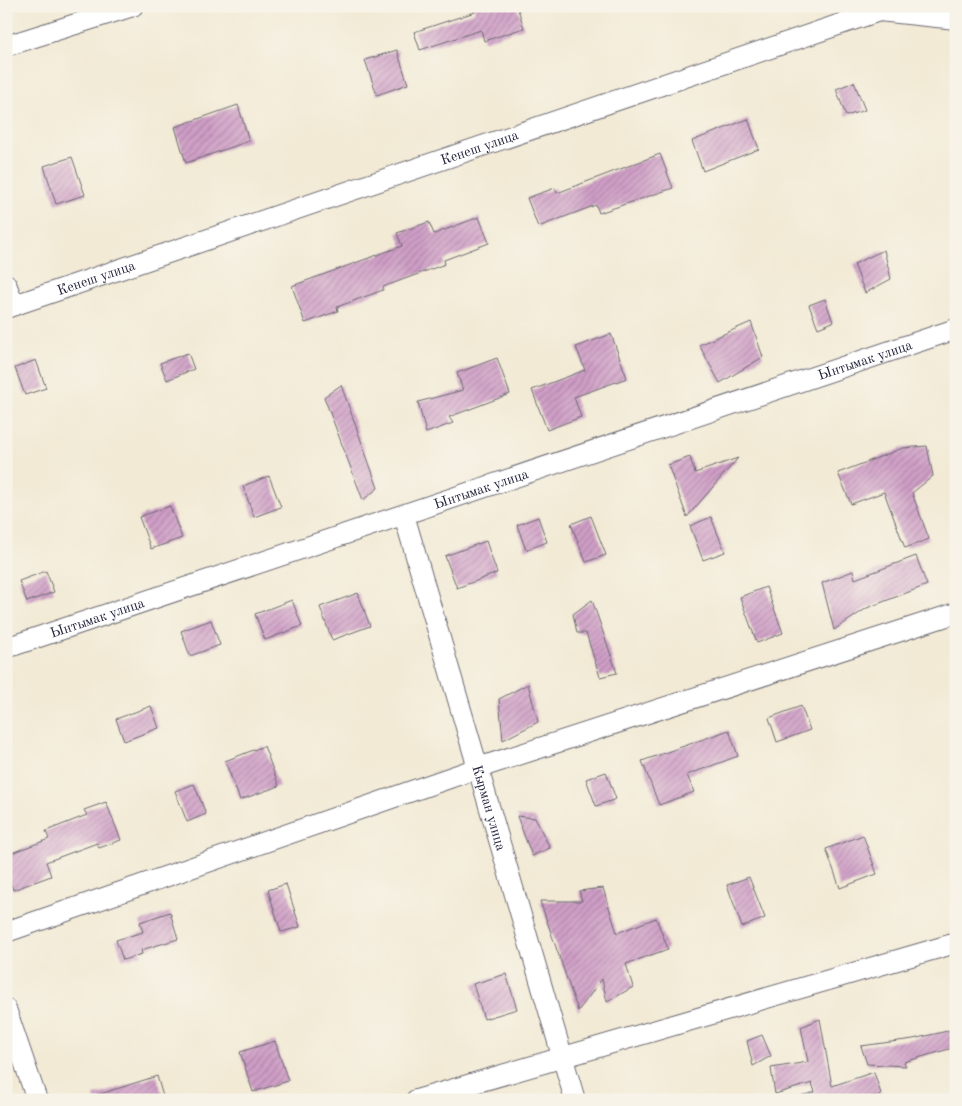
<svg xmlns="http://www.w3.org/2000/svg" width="962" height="1106" font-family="'Old Standard TT',serif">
  <defs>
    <pattern id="building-hatch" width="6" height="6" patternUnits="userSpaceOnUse" patternTransform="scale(1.25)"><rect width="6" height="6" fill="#d09fc7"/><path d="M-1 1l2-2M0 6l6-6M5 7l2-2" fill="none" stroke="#a881a3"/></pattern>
  </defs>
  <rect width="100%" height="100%" fill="#f7f3e8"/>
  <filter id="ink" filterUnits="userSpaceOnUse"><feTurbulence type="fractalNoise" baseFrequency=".02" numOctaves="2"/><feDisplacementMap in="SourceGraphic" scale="10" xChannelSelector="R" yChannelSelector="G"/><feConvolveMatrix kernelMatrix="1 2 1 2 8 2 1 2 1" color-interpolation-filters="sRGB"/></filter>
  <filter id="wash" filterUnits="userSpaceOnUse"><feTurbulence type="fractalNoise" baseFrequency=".0096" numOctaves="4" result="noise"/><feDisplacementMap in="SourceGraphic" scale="20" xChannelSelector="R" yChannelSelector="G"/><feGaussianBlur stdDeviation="1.12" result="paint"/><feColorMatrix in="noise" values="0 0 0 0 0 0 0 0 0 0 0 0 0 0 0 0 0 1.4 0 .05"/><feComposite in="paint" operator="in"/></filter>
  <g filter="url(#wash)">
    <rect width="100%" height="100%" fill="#f2ead5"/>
    <g id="blocks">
      <!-- building -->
      <path fill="url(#building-hatch)" d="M 473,6 L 517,6 L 524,28 L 484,41 L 481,30 L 420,50 L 414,32 L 475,12 Z
        M 397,50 L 408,84 L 377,95 L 365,60 Z
        M 854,82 L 865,110 L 846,116 L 836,89 Z
        M 238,105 L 249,141 L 186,163 L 175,127 Z
        M 748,119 L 759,149 L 703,171 L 692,141 Z
        M 660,154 L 673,188 L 599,213 L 596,205 L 538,227 L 527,198 L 555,188 L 557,193 Z
        M 72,157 L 85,195 L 56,204 L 44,166 Z
        M 479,217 L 489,243 L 444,260 L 445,264 L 383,287 L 383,290 L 337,307 L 338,311 L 305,323 L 292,286 L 402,246 L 397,233 L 429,222 L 434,234 Z
        M 884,250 L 891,279 L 865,293 L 854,264 Z
        M 825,299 L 833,322 L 818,328 L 809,305 Z
        M 751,322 L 763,357 L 720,383 L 699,345 Z
        M 611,334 L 627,378 L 574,397 L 581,417 L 547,430 L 532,390 L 585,370 L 576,347 Z
        M 188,353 L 194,369 L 167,380 L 160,363 Z
        M 497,358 L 510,394 L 449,417 L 453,423 L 426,433 L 418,402 L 463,390 L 457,373 Z
        M 36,360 L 46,388 L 25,395 L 15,368 Z
        M 341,385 L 378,488 L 363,500 L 324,397 Z
        M 927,446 L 933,476 L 912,493 L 929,539 L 905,548 L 884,492 L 851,504 L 838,473 L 903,448 Z
        M 690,457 L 695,473 L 738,458 L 687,517 L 668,465 Z
        M 269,476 L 281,507 L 254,517 L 243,486 Z
        M 170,506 L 182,538 L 151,549 L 139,517 Z
        M 591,516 L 606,555 L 586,562 L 571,524 Z
        M 538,517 L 547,542 L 526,550 L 517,525 Z
        M 711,517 L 725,552 L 703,560 L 690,526 Z
        M 486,541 L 497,573 L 457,588 L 445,556 Z
        M 916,556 L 927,585 L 867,608 L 834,630 L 822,583 L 853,571 L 855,579 Z
        M 46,571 L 54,592 L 27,602 L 19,581 Z
        M 766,587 L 783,633 L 757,643 L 740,597 Z
        M 358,593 L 370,626 L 332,640 L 320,607 Z
        M 292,600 L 302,626 L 265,640 L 255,614 Z
        M 592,600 L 617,673 L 600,677 L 586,633 L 577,633 L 573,614 Z
        M 211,620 L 220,645 L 190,656 L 181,631 Z
        M 528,684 L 538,722 L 503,740 L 499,699 Z
        M 151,706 L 159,728 L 124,741 L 116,719 Z
        M 801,706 L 810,730 L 777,742 L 769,718 Z
        M 729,730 L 738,756 L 687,775 L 694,792 L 659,805 L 642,761 Z
        M 264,746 L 279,786 L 240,800 L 225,761 Z
        M 606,772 L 616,799 L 596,806 L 586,779 Z
        M 194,784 L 206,814 L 187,822 L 175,791 Z
        M 106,802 L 121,840 L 99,848 L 97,843 L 46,862 L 51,876 L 13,890 L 6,872 L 6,855 L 49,839 L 46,831 L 87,815 L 84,810 Z
        M 517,816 L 535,818 L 550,848 L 532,856 Z
        M 863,835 L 877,874 L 840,888 L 826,849 Z
        M 749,877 L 765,918 L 742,927 L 727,885 Z
        M 286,884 L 300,927 L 281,932 L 268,890 Z
        M 603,888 L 617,933 L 656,918 L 668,949 L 626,964 L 633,987 L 607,1002 L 602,979 L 578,1011 L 540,901 L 582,901 L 579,891 Z
        M 170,912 L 178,939 L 141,950 L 142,954 L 123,960 L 116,940 L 143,932 L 140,922 Z
        M 506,974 L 517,1009 L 484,1019 L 473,984 Z
        M 820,1019 L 832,1086 L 874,1072 L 881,1094 L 864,1100 L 801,1100 L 801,1096 L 815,1092 L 812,1083 L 775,1094 L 771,1068 L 808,1062 L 801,1027 Z
        M 956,1029 L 956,1047 L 904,1062 L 906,1066 L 867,1064 L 861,1046 L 913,1039 Z
        M 762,1035 L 771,1056 L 753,1066 L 747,1041 Z
        M 275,1041 L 288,1081 L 253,1092 L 240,1052 Z
        M 157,1076 L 164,1100 L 95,1100 L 94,1096 Z"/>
    </g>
  </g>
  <g filter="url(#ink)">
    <use href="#blocks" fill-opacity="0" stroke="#6b6871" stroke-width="1"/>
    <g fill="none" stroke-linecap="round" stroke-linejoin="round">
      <defs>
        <g id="street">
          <path d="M 6,46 L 133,6"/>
          <path d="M 6,284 L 14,305"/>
          <path id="s1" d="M 6,308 L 879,11 L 956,19"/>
          <path id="s2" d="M 404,515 L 575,1100"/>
          <path id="s3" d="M 6,648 L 956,329"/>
          <path d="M 6,932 L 478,768 L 956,613"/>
          <path d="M 6,1009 L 37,1100"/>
          <path d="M 416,1100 L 956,943"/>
        </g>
      </defs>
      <!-- street casing -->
      <use href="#street" stroke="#6b6871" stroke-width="22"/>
      <!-- street -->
      <use href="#street" stroke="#fff" stroke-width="20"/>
    </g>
  </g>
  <g text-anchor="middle" stroke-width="5" stroke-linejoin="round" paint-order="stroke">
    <!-- street labels -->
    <g font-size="14" fill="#22223b" stroke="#f7f3e8">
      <text dy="5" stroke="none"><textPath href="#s1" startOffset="500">Кенеш улица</textPath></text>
      <text dy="5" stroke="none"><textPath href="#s1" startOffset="95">Кенеш улица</textPath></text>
      <text dy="5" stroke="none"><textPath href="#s3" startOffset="906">Ынтымак улица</textPath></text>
      <text dy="5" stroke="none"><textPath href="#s3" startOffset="501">Ынтымак улица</textPath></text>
      <text dy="5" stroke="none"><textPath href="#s3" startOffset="96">Ынтымак улица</textPath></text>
      <text dy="5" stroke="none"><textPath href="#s2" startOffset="305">Кырман улица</textPath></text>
    </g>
  </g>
  <!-- margin -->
  <rect width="962" height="1106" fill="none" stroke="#f7f3e8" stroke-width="25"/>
</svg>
